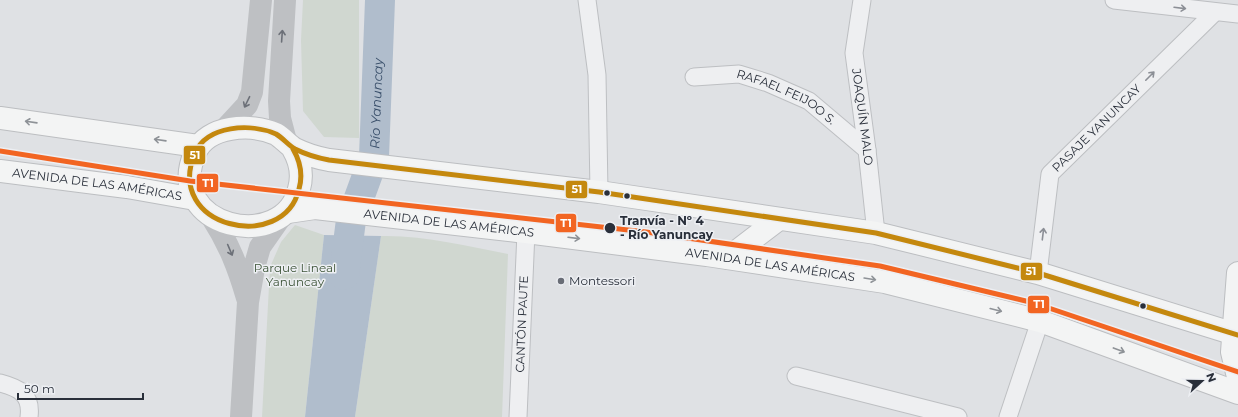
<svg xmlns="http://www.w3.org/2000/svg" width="1238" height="417" font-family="Montserrat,sans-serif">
  <rect width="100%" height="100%" fill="#dfe1e4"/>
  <!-- green -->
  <path fill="#d0d7d0" d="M 303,0 L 359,0 L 359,138 L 324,137 L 303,111 L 301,40 Z
    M 295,225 L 324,235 L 305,417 L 262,417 L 270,267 L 281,242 Z
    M 381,236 C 423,235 467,246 508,254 L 502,417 L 355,417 Z"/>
  <!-- water -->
  <path fill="#b0bdcc" d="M 324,235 L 381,236 L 355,417 L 305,417 Z"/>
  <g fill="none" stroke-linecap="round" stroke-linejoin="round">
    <!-- river -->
    <path stroke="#b0bdcc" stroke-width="30" id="s1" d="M 344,275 L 351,220 L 374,157 L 380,0"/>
    <defs>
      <g id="street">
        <path d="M 587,0 L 597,75 L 599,192"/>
        <path id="s2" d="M 862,0 L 854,53 L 867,150 L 876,233"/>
        <path d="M 1114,0 L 1238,14"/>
        <path id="s3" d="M 694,77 L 739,74 L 768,83 L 809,101 L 867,150"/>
        <path id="s4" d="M 1038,273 L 1050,174 L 1214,13"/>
        <path d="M 796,376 L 958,417"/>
        <path d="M 0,383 C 19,388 32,394 29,417"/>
        <path id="s5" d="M 518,417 L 526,232"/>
        <path d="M 1008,417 L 1040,321"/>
      </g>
      <g id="primary">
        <path d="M 0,118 L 198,146"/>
        <path d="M 293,149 C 300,161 303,175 299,189 C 284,254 163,228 195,153 C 207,125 251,123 276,134 C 283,138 288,145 295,149 C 305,154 318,158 329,160 L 599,192 L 876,233 L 1038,273 L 1238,335"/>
        <path id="s6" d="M 0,171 L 127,187 L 195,199"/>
        <path id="s7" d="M 288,212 L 315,208 L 526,232 L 707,255 L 885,282 L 1040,321 L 1238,393"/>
        <path d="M 728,258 L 779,219"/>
        <path d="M 1238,273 L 1232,352 L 1238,377"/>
      </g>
    </defs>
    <!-- street casing -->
    <use href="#street" stroke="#bdbfc2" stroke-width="19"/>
    <!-- primary casing -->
    <use href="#primary" stroke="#bcbec1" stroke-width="24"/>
    <!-- street -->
    <use href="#street" stroke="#eeeff1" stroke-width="17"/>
    <!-- secondary -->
    <path stroke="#bec0c3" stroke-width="22" d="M 285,0 L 279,101 L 280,118 L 286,141
      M 223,131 L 247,105 L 252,92 L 261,0
      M 211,216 C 229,244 238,267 247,298
      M 241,417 L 248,302 L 254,268 L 260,247 L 281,217"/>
    <!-- primary -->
    <use href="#primary" stroke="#f3f4f4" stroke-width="22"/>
    <defs>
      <path id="bus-1" d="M 293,149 C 300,161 303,175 299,189 C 284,254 163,228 195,153 C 207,125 251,123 276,134 C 283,138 288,145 295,149 C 305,154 318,158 329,160 L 599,192 L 876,233 L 1038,273 L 1238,335"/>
    </defs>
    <!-- bus-1 casing -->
    <use href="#bus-1" stroke="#edeff3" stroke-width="8"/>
    <!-- bus-1 -->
    <use href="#bus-1" stroke="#c4880e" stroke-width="5"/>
    <defs>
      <path id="tram-1" d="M 0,151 L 190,181 L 646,232 L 880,266 L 1034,303 L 1238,372"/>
    </defs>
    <!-- tram-1 casing -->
    <use href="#tram-1" stroke="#edeff3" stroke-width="8"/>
    <!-- tram-1 -->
    <use href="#tram-1" stroke="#f26522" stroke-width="5"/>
  </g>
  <!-- one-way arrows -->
  <defs><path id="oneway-shaft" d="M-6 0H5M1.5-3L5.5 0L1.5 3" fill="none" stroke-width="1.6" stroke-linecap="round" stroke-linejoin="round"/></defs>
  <g stroke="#8c8f96">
    <use href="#oneway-shaft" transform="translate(1180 8) rotate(7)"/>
    <use href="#oneway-shaft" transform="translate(1150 76) rotate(-45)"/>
    <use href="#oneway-shaft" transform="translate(1043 234) rotate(-83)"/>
  </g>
  <g stroke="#6c7078">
    <use href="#oneway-shaft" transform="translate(282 36) rotate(-86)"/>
    <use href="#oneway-shaft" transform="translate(247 102) rotate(116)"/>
    <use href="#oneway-shaft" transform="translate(230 250) rotate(67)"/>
  </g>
  <g stroke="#8e9297">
    <use href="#oneway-shaft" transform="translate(31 122) rotate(-172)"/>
    <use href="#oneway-shaft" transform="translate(160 140) rotate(-172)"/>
    <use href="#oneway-shaft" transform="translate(574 238) rotate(7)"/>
    <use href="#oneway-shaft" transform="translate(870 279) rotate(9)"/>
    <use href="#oneway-shaft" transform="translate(996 310) rotate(14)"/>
    <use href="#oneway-shaft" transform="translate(1119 350) rotate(20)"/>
  </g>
  <!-- markers -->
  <g fill="#292f3a" stroke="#edeff3" stroke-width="1.5">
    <circle cx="607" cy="193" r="3.5"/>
    <circle cx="627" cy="196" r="3.5"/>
    <circle cx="610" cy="228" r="6"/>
    <circle cx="1143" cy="306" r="3.5"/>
  </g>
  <circle fill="#696d76" stroke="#edeff3" stroke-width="1.5" cx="561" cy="281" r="4"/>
  <g text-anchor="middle" stroke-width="3" stroke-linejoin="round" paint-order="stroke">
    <!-- street labels -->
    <g font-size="12" fill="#292f3a" stroke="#edeff3">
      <text dy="4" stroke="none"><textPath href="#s3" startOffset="98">RAFAEL FEIJOO S.</textPath></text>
      <text dy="4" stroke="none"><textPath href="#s2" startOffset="118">JOAQUÍN MALO</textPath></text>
      <text dy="4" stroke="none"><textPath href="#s4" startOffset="165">PASAJE YANUNCAY</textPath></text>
      <text dy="4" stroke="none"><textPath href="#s6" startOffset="98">AVENIDA DE LAS AMÉRICAS</textPath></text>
      <text dy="4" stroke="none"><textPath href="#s7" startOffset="162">AVENIDA DE LAS AMÉRICAS</textPath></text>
      <text dy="4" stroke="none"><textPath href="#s7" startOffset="486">AVENIDA DE LAS AMÉRICAS</textPath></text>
      <text dy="4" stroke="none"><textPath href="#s5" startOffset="93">CANTÓN PAUTE</textPath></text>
    </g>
    <!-- stop labels -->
    <g font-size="12" font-weight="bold" fill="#292f3a" stroke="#edeff3" text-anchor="start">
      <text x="620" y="225">Tranvía - Nº 4<tspan x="620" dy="14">- Río Yanuncay</tspan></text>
    </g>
    <!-- park labels -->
    <g font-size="12" fill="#3d5438" stroke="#edeff3">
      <text x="295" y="272">Parque Lineal<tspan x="295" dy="14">Yanuncay</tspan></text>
    </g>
    <!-- poi labels -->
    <g font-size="12" fill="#292f3a" stroke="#edeff3" text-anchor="start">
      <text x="569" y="285">Montessori</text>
    </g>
    <!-- water labels -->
    <g font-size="13" font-style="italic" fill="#384e69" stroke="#edeff3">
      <text dy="5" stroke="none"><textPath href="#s1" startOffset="176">Río Yanuncay</textPath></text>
    </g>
  </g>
  <g stroke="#edeff3" stroke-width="1.5">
    <rect x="183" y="145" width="23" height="20" rx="4" fill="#c4880e"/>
    <rect x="196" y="173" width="23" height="20" rx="4" fill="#f26522"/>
    <rect x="565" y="180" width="23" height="19" rx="4" fill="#c4880e"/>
    <rect x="555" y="213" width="22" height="20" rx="4" fill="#f26522"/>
    <rect x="1020" y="262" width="23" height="19" rx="4" fill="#c4880e"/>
    <rect x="1027" y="295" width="23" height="19" rx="4" fill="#f26522"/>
  </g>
  <g font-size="11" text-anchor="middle" font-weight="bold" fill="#fff">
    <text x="195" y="159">51</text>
    <text x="208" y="187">T1</text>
    <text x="577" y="193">51</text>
    <text x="566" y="227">T1</text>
    <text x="1031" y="275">51</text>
    <text x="1039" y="308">T1</text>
  </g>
  <!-- north arrow -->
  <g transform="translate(1202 381) rotate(69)" stroke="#edeff3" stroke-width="3" paint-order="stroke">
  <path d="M0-3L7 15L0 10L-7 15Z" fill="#292f3a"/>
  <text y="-6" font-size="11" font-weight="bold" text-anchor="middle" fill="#292f3a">N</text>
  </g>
  <!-- scale -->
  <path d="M18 393v6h125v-6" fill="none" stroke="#292f3a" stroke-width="2"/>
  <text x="24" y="393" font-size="12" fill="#292f3a" stroke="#edeff3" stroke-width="3" paint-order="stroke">50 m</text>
</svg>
